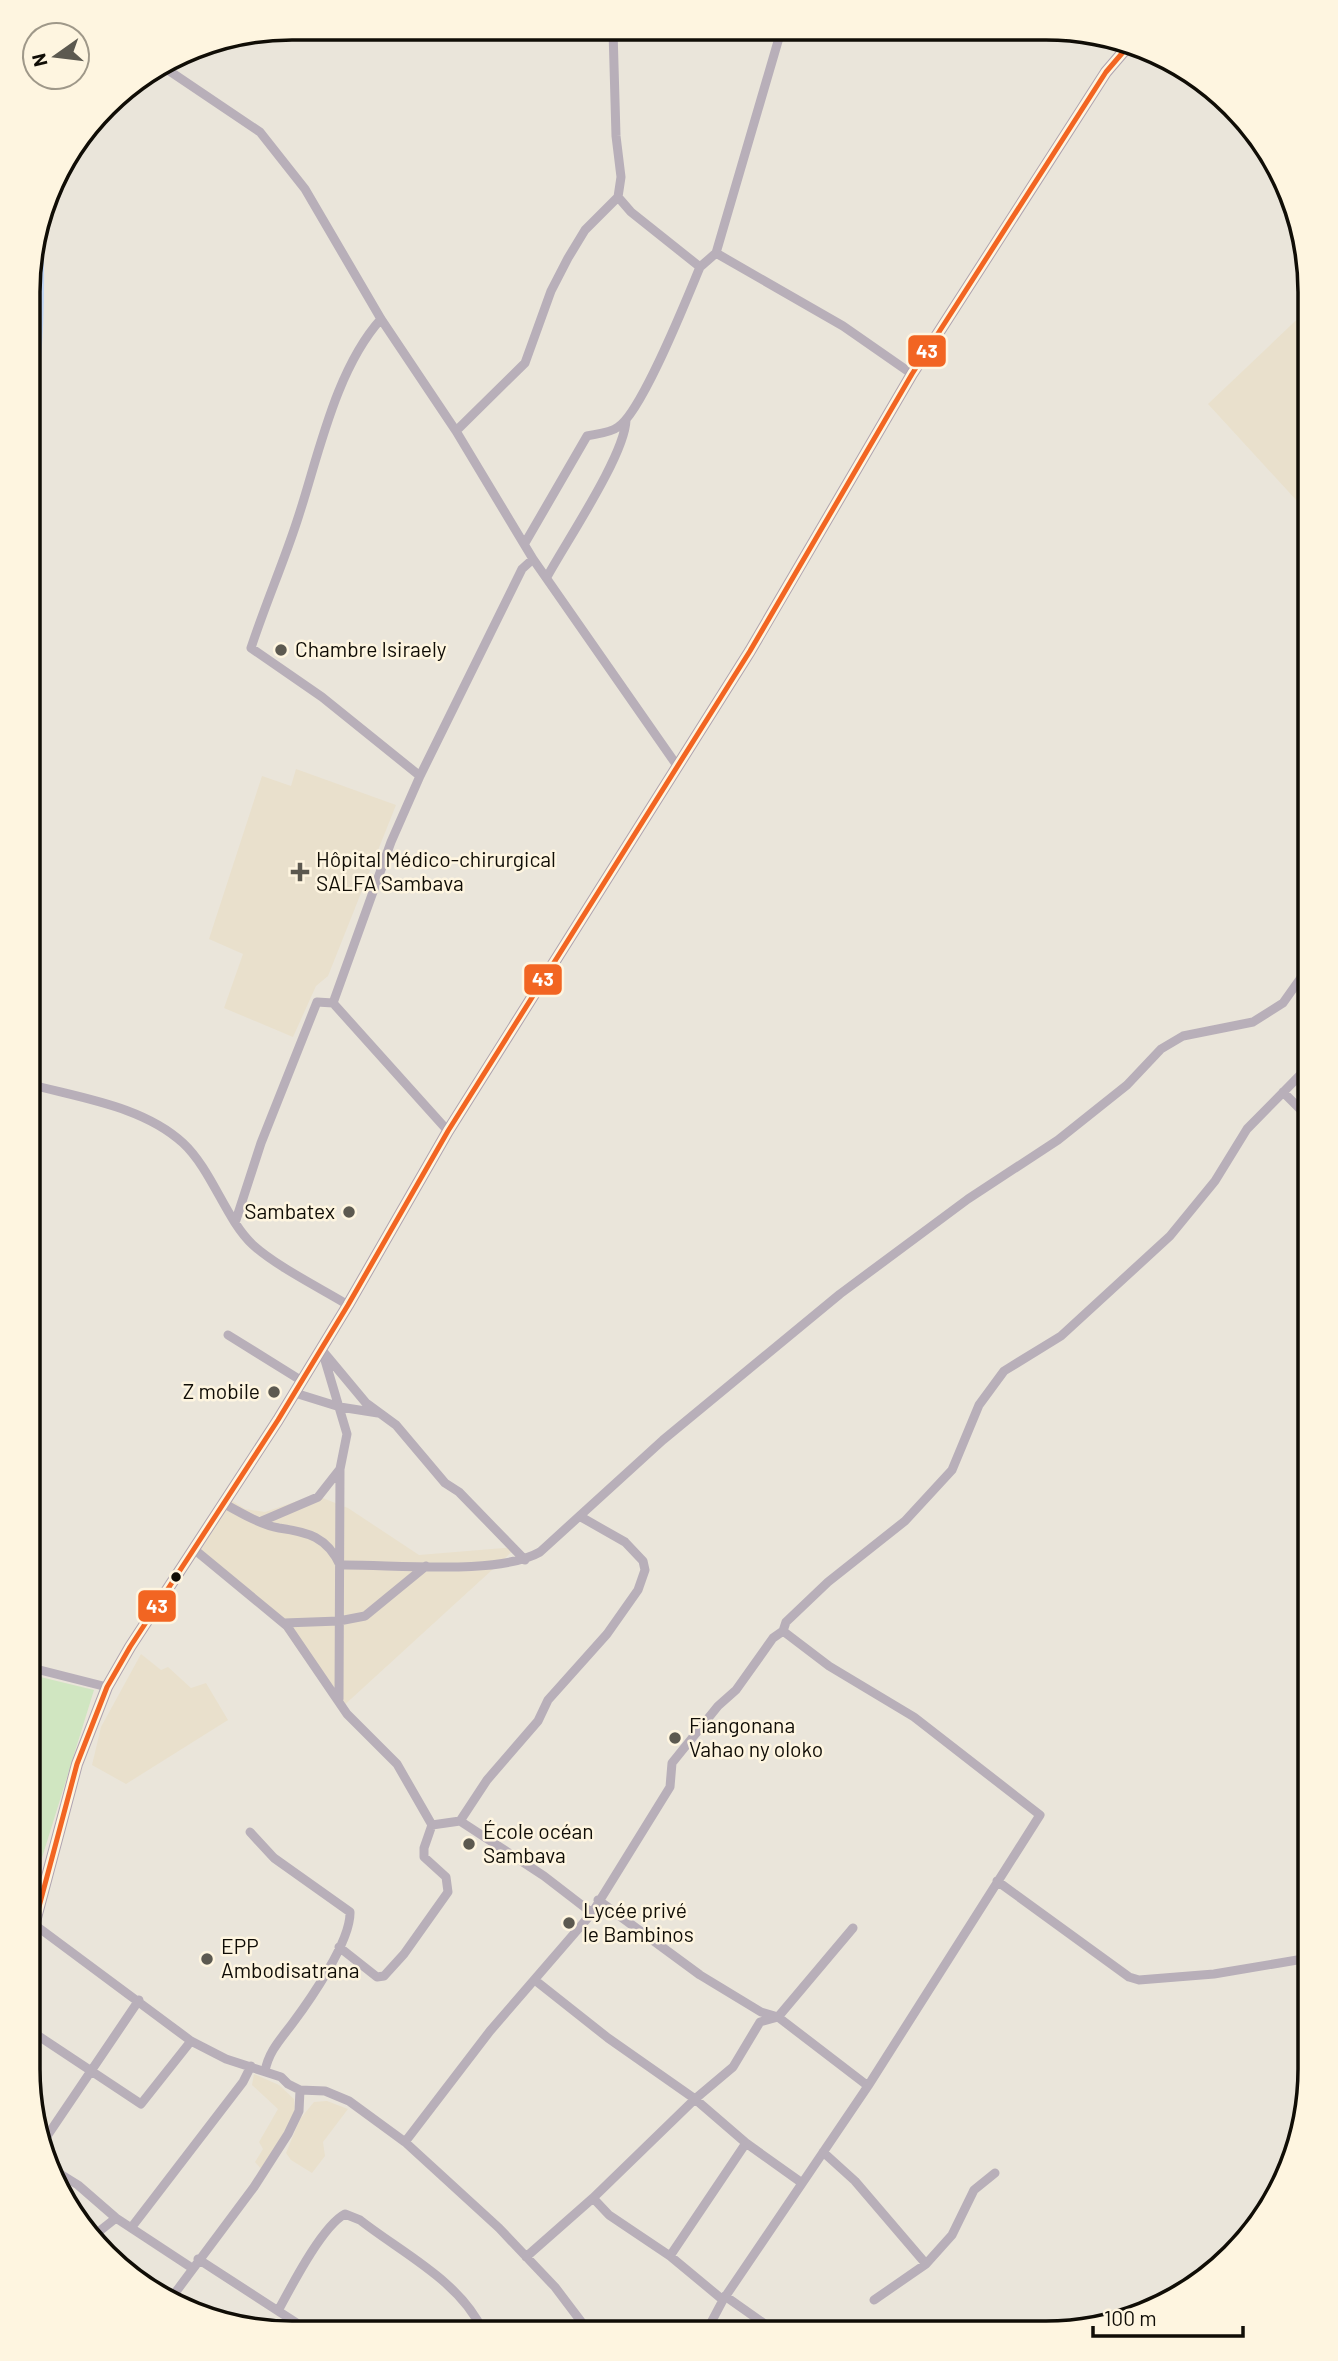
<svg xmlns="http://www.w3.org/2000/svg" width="1338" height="2361" font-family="Barlow,sans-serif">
  <rect width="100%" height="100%" fill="#eae5da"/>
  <!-- built -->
  <path fill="#e9e0cc" d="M 1310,307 L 1310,515 L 1208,404 Z
    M 296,769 L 396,805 L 328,976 L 316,986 L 293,1037 L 224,1008 L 243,954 L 209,939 L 262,776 L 291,786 Z
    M 315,1495 L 348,1508 L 419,1555 L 517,1547 L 340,1709 L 278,1621 L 196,1557 L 231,1500 L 245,1509 L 265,1512 Z
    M 141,1654 L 161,1670 L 168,1667 L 191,1688 L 206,1683 L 228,1720 L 126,1784 L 92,1765 L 101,1727 Z
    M 254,2074 L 279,2085 L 294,2099 L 295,2115 L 262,2170 L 255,2162 L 263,2149 L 259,2142 L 278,2109 L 252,2085 Z
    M 327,2101 L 348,2109 L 323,2142 L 325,2156 L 312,2173 L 291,2160 L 286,2153 L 300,2119 L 314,2102 Z"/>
  <!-- green -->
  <path fill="#d0e6c1" d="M 28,1674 L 94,1690 L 28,1903 Z"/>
  <!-- water -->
  <path fill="#c1d6f4" d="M 42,218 C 47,292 43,372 30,445 L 30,258 Z"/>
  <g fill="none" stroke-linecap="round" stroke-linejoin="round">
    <!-- street -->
    <path stroke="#b8afb9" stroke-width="9" d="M 613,30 L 616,136 L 621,177 L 618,197 L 631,212 L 700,267
      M 162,66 L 260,132 L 305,189 L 381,319 L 456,431 L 533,559 L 678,767
      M 716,253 L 843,326 L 912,374
      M 381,319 C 335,370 318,458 297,521 C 283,564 265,605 251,648 L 322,697 L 420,776
      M 456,431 L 525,363 L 551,291 L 568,258 L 585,230 L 618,197
      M 525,543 L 587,436 C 596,434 610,433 618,427 C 642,412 687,298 700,267 L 716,253 L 781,31
      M 547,577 C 566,542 625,455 626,420
      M 29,1084 C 80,1098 143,1106 183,1143 C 212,1170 226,1220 253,1245 C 276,1266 320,1288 348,1305
      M 1283,1092 L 1310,1119
      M 448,1131 L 333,1003 L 391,842 L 420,776 L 522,569 L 533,559
      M 236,1220 L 261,1143 L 317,1002 L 333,1003
      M 228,1335 L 302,1381
      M 321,1349 L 366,1403 L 396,1425 L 445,1483 L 459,1492 L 525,1560
      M 295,1393 L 340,1407 L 378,1413
      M 223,1503 C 239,1512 261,1525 279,1528 C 308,1532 327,1537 340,1565 C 391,1564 498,1576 540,1552 L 663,1440 L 840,1294 L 968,1199 L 1058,1140 L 1127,1085 L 1161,1049 L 1183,1036 L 1253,1022 L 1283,1003 L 1310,965
      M 262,1521 L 318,1497 L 340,1469 L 347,1434 L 324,1357
      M 195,1550 L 287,1626 L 347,1714 L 397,1764 L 432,1825 L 460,1821 L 544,1876 L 592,1913
      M 284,1623 L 339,1621 L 365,1616 L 426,1566
      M 28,1667 L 107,1687
      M 339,1699 L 340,1469
      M 460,1821 L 487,1780 L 538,1721 L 548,1700 L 607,1634 L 638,1590 L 645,1570 L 643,1561 L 625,1542 L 581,1517
      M 250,1832 L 274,1858 L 350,1912 C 351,1941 310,2000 292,2024 C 280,2040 269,2051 265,2071
      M 997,1881 L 1129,1977 L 1139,1980 L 1214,1974 L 1309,1958
      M 598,1900 L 700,1975 L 761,2012 L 778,2017 L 868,2086
      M 35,1925 L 191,2041 L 226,2059 L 281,2077 L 288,2084 L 300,2090 L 325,2091 L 349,2101 L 405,2142 L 499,2228 L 555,2287 L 589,2332
      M 339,1947 L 377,1977 L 384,1976 L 404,1954 L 448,1892 L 446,1877 L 424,1857 L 424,1848 L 432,1825
      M 536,1981 L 608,2038 L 695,2099 L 746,2143 L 802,2183
      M 28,2029 L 141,2104 L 191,2041
      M 405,2142 L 490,2031 L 592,1913 L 670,1787 L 672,1763 L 718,1706 L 736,1690 L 773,1638 L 783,1631 L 786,1622 L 828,1582 L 905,1521 L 952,1470 L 979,1405 L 1004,1371 L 1061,1336 L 1170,1236 L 1215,1181 L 1247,1129 L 1310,1065
      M 41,2145 L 139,2000
      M 823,2152 L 855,2181 L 926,2264
      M 49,2167 L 78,2185 L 116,2218 L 192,2268
      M 131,2228 L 243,2082 L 251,2066
      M 92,2237 L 116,2218
      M 670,2256 L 746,2143
      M 526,2257 L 593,2198
      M 198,2259 L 309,2331
      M 725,2296 L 776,2332
      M 723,2300 L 670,2256 L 609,2215 L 593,2198 L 695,2099 L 733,2067 L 760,2022 L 778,2017 L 853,1928
      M 874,2300 L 926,2264 L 952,2235 L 974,2190 L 995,2173
      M 169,2301 L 254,2187 L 288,2134 L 299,2111 L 300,2090
      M 278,2311 C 291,2287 322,2226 345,2214 L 360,2220 C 402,2253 460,2281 483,2331
      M 706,2332 L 723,2300 L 868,2086 L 1040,1815 L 914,1717 L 829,1666 L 783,1631"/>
    <!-- secondary -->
    <path stroke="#aea3b0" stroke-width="12" d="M 28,1948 L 77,1764 L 107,1687 L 130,1647 L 278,1420 L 348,1305 L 448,1131 L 750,651 L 912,374 L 1106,72 L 1130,44"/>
    <defs>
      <path id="bus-1" d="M 28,1948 L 77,1764 L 107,1687 L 130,1647 L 278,1420 L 348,1305 L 448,1131 L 750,651 L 912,374 L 1106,72 L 1130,44"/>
    </defs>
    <!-- bus-1 casing -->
    <use href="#bus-1" stroke="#fef5e0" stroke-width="10"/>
    <!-- bus-1 -->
    <use href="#bus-1" stroke="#f26522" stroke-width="5"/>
  </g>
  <!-- markers -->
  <g fill="#5c5950" stroke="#fef5e0" stroke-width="2.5">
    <circle cx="281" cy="650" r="7"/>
    <path d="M296.5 861.5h7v7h7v7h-7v7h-7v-7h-7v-7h7z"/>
    <circle cx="349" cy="1212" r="7"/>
    <circle cx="274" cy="1392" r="7"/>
    <circle cx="675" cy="1738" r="7"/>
    <circle cx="469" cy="1844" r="7"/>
    <circle cx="569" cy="1923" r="7"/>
    <circle cx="207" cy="1959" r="7"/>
  </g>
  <circle fill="#100d06" stroke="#fef5e0" stroke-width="2.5" cx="176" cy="1577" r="6"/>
  <g text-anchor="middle" stroke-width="5" stroke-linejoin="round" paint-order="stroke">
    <!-- poi labels -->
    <g font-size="21" fill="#100d06" stroke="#fef5e0" text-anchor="start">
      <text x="295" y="657">Chambre Isiraely</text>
      <text x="316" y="867">Hôpital Médico-chirurgical<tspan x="316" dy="24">SALFA Sambava</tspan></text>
      <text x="335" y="1219" text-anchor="end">Sambatex</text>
      <text x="260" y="1399" text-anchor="end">Z mobile</text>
      <text x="689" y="1733">Fiangonana<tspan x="689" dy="24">Vahao ny oloko</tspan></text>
      <text x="483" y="1839">École océan<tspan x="483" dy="24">Sambava</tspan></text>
      <text x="583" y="1918">Lycée privé<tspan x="583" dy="24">le Bambinos</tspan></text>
      <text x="221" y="1954">EPP<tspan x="221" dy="24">Ambodisatrana</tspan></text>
    </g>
  </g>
  <!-- crop -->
  <path d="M0 0H1338V2361H0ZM292 40H1046A252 252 0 0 1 1298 292V2069A252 252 0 0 1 1046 2321H292A252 252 0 0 1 40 2069V292A252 252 0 0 1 292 40Z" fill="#fef5e0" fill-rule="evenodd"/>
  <path fill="none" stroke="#100d06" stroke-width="3.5" d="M292 40H1046A252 252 0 0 1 1298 292V2069A252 252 0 0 1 1046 2321H292A252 252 0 0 1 40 2069V292A252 252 0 0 1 292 40Z"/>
  <g stroke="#fef5e0" stroke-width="2.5">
    <rect x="907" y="334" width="40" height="34" rx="7" fill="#f26522"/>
    <rect x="523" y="963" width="40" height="33" rx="7" fill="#f26522"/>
    <rect x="137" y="1589" width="40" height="34" rx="7" fill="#f26522"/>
  </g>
  <g font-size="19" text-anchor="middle" font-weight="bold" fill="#fff">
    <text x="927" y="358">43</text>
    <text x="543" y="986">43</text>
    <text x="157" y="1613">43</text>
  </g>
  <!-- north arrow -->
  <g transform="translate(56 56) rotate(256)"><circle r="33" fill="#fef5e0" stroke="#9f9889" stroke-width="2"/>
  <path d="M0-5L12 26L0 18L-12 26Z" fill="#5c5950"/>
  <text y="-10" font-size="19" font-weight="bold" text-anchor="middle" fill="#100d06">N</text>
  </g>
  <!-- scale -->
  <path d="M1093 2326v10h150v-10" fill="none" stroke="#100d06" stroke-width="3.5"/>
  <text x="1104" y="2326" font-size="21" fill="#100d06" stroke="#fef5e0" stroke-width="5" paint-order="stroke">100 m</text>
</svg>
